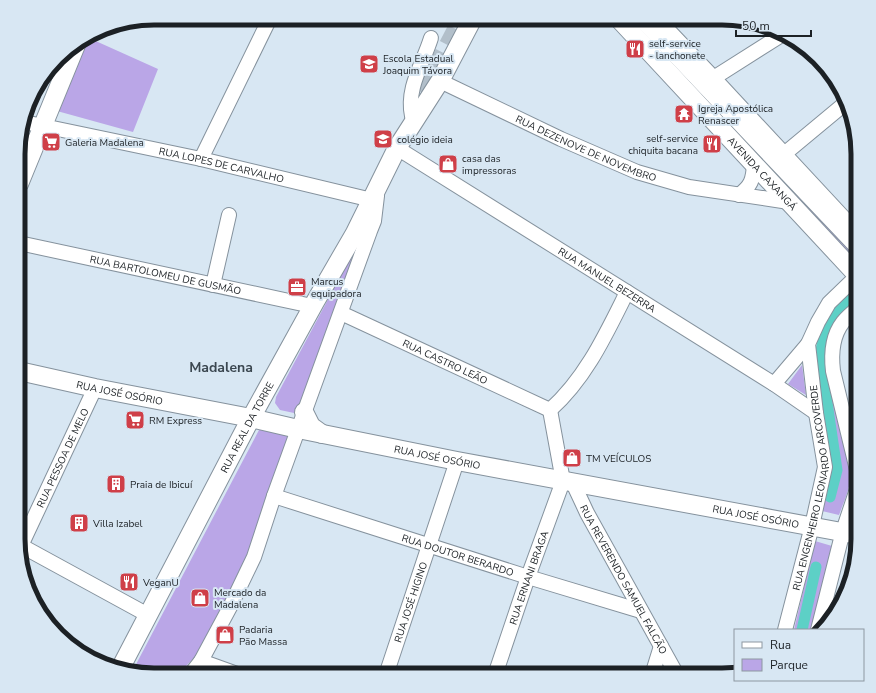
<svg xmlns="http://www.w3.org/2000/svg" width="876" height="693" font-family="'Nunito Sans',sans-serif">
  <rect width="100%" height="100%" fill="#d8e7f3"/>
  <!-- green -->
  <path fill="#baa6e7" d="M 89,38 L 158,69 L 133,132 L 57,111 Z
    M 706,91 L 858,253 L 858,265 L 700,96 Z
    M 373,215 L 300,408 L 294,413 L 280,410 L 275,403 L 276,397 Z
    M 852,289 L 858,295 L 857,300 C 846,306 839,314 833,326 L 851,472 C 851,487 844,501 839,515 L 822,511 L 832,462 L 817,354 L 818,335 L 829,313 Z
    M 802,365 L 806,395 L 788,384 Z
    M 261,429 L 287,436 L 289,439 L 240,578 L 199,653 L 177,675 L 145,675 L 132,672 L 259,430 Z
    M 815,541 L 832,546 L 812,630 L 794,630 Z"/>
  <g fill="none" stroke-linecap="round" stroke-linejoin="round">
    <!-- canal -->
    <path stroke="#5dd0c6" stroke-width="11" d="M 830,497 L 837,470 L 820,355 L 824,336 L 835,313 L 852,295
      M 802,630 L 816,567"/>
    <!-- major-tunnel -->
    <path stroke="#b2bfca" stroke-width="18" stroke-dasharray="18 9" stroke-linecap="butt" d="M 423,93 L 462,18"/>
    <defs>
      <g id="minor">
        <path d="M 639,18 L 858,249"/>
        <path d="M 712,79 L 783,34"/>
        <path id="s1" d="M 440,81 L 561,139 L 637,172 L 689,187 L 789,202"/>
        <path d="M 412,116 C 406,88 423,64 431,38"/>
        <path id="s2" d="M 24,122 L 201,159 L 372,200"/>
        <path id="s3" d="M 397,148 L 774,384 L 816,413"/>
        <path d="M 783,155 L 848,101"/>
        <path d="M 201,159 L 270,18"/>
        <path d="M 739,195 C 751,186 753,180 754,165"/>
        <path id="s4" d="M 19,243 L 312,306"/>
        <path d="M 213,285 L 229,215"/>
        <path id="s5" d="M 341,313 L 550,410"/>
        <path d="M 774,384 L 808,344"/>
        <path d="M 550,410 C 586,378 606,334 627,292"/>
        <path d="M 858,474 L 833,371 C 831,354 832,336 843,322 C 847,317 853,312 858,308"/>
        <path id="s6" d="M 573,483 L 587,513 L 677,675"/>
        <path id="s7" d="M 274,496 L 528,577 L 641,611"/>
        <path d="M 18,544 L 148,615"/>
        <path id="s8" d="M 19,550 L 95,388"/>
        <path id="s9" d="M 785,630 L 812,526 L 825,467 L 816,413 L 808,344 L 818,322 L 829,303 L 857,276"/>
        <path d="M 818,630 L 843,531 L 858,486"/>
        <path d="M 201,661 L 240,675"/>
        <path d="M 190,675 L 201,661 L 230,607 L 254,557 L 274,496 L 370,231 L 374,221 L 377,196"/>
        <path id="s10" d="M 386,675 L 457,461"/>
        <path id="s11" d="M 495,675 L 528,577 L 563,481 L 550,410"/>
        <path d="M 652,675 L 661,646"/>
      </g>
      <g id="major">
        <path id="s12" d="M 618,18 L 858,276"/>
        <path d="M 654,18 L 712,79 L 858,236"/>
        <path d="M 19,184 L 76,45"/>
        <path id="s13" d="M 19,371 L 95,388 L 251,418 L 298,429 L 457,461 L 858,535"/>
        <path d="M 304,412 L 311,426 L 322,434"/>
        <path id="s14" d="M 120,669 L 251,418 L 315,302 L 355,233 L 397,148 L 440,81 L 473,18"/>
      </g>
    </defs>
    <!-- minor casing -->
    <use href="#minor" stroke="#85929d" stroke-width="16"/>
    <!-- major casing -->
    <use href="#major" stroke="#85929d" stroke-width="20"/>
    <!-- minor -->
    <use href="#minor" stroke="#fff" stroke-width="14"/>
    <!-- major -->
    <use href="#major" stroke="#fff" stroke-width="18"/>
  </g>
  <!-- icons -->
  <defs>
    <symbol id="restaurant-square" viewBox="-11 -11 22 22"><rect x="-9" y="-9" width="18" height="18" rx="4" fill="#cf3f48" stroke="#d8e7f3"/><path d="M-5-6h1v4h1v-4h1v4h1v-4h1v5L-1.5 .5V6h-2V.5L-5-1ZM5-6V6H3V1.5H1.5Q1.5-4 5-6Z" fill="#fff"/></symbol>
    <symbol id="school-square" viewBox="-11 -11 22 22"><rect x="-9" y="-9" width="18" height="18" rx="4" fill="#cf3f48" stroke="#d8e7f3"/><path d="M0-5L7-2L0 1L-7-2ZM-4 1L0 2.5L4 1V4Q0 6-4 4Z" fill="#fff"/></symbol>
    <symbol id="temple-square" viewBox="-11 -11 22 22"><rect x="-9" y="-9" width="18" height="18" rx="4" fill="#cf3f48" stroke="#d8e7f3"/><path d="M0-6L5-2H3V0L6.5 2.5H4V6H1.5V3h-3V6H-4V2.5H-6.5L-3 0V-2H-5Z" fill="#fff"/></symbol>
    <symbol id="supermarket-square" viewBox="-11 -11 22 22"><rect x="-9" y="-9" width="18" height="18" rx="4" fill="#cf3f48" stroke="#d8e7f3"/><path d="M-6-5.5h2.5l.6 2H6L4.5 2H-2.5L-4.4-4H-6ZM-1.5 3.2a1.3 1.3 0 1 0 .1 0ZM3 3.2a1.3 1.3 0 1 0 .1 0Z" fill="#fff"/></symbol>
    <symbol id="shop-square" viewBox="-11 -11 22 22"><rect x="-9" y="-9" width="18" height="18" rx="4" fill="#cf3f48" stroke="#d8e7f3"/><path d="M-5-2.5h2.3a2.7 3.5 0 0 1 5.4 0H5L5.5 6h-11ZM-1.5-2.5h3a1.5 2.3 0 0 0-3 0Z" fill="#fff"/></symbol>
    <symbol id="office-square" viewBox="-11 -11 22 22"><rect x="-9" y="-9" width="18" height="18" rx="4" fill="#cf3f48" stroke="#d8e7f3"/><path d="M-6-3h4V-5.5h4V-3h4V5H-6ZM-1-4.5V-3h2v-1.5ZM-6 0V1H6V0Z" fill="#fff"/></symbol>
    <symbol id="building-square" viewBox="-11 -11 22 22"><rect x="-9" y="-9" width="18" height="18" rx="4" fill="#cf3f48" stroke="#d8e7f3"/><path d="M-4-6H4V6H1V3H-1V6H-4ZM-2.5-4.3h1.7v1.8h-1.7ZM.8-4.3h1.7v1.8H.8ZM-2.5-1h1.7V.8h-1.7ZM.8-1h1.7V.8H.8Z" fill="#fff"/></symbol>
  </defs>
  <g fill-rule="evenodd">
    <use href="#restaurant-square" x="624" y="38" width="22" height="22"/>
    <use href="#school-square" x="358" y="53" width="22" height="22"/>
    <use href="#temple-square" x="673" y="103" width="22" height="22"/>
    <use href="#school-square" x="372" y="128" width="22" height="22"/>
    <use href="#supermarket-square" x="40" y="131" width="22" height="22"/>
    <use href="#restaurant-square" x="701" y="133" width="22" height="22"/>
    <use href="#shop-square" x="437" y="153" width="22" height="22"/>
    <use href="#office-square" x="286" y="276" width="22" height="22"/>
    <use href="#supermarket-square" x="124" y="409" width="22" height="22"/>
    <use href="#shop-square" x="561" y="447" width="22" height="22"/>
    <use href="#building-square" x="105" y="473" width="22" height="22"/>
    <use href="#building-square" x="68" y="512" width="22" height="22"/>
    <use href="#restaurant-square" x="118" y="571" width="22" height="22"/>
    <use href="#shop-square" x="189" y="587" width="22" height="22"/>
    <use href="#shop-square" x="214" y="624" width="22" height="22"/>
  </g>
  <g text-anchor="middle" stroke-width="4" stroke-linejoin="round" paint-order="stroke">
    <!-- poi labels -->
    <g font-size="10" fill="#1c2125" stroke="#d8e7f3" text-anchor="start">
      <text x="649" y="47">self-service<tspan x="649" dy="12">- lanchonete</tspan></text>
      <text x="383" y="62">Escola Estadual<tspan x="383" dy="12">Joaquim Távora</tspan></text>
      <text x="698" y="112">Igreja Apostólica<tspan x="698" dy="12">Renascer</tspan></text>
      <text x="698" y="142" text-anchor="end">self-service<tspan x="698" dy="12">chiquita bacana</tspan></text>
      <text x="397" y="143">colégio ideia</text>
      <text x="65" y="146">Galeria Madalena</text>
      <text x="462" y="162">casa das<tspan x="462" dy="12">impressoras</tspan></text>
      <text x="311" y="285">Marcus<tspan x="311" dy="12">equipadora</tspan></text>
      <text x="149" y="424">RM Express</text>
      <text x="586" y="462">TM VEÍCULOS</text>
      <text x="130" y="488">Praia de Ibicuí</text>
      <text x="93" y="527">Villa Izabel</text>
      <text x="143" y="586">VeganU</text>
      <text x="214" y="596">Mercado da<tspan x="214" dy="12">Madalena</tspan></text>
      <text x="239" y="633">Padaria<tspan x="239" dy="12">Pão Massa</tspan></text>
    </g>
    <!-- street labels -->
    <g font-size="10" fill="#1c2125" stroke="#d8e7f3">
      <text dy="4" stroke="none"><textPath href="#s1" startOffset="161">RUA DEZENOVE DE NOVEMBRO</textPath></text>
      <text dy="4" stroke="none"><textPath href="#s2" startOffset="202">RUA LOPES DE CARVALHO</textPath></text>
      <text dy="4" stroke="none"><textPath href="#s12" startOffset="212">AVENIDA CAXANGÁ</textPath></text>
      <text dy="4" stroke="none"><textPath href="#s4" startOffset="150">RUA BARTOLOMEU DE GUSMÃO</textPath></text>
      <text dy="4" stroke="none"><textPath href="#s3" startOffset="248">RUA MANUEL BEZERRA</textPath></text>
      <text dy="4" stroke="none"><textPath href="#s5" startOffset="115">RUA CASTRO LEÃO</textPath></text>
      <text dy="4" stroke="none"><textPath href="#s13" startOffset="103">RUA JOSÉ OSÓRIO</textPath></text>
      <text dy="4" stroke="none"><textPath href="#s14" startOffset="273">RUA REAL DA TORRE</textPath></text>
      <text dy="4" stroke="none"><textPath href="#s13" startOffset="427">RUA JOSÉ OSÓRIO</textPath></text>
      <text dy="4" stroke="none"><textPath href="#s8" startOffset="102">RUA PESSOA DE MELO</textPath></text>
      <text dy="4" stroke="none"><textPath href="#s9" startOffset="146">RUA ENGENHEIRO LEONARDO ARCOVERDE</textPath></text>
      <text dy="4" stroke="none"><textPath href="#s13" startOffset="751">RUA JOSÉ OSÓRIO</textPath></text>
      <text dy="4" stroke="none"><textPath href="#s7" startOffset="193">RUA DOUTOR BERARDO</textPath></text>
      <text dy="4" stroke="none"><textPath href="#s11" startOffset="103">RUA ERNANI BRAGA</textPath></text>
      <text dy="4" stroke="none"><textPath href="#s6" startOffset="109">RUA REVERENDO SAMUEL FALCÃO</textPath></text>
      <text dy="4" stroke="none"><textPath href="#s10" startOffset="77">RUA JOSÉ HIGINO</textPath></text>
    </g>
    <!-- district labels -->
    <g font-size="14" font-weight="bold" fill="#3b4750" stroke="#d8e7f3">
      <text x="221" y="372">Madalena</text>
    </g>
  </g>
  <!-- crop -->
  <path d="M0 0H876V693H0ZM154 25H722A129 129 0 0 1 851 154V539A129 129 0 0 1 722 668H154A129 129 0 0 1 25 539V154A129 129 0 0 1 154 25Z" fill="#d8e7f3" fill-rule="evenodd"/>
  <path fill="none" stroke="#1c2125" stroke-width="5" d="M154 25H722A129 129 0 0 1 851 154V539A129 129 0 0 1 722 668H154A129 129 0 0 1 25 539V154A129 129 0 0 1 154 25Z"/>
  <!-- legend -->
  <rect x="734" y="629" width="130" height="52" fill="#d8e7f3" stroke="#8d98a1"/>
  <rect x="742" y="642" width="20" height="6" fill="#ffffff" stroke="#8d98a1"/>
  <text x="770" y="649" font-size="12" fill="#1c2125">Rua</text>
  <rect x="742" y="659" width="20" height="12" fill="#baa6e7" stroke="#8d98a1"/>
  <text x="770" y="669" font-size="12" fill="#1c2125">Parque</text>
  <!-- scale -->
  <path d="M736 30v6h75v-6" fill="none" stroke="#1c2125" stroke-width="2"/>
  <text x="742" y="30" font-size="12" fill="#1c2125" stroke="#d8e7f3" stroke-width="3" paint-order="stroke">50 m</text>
</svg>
